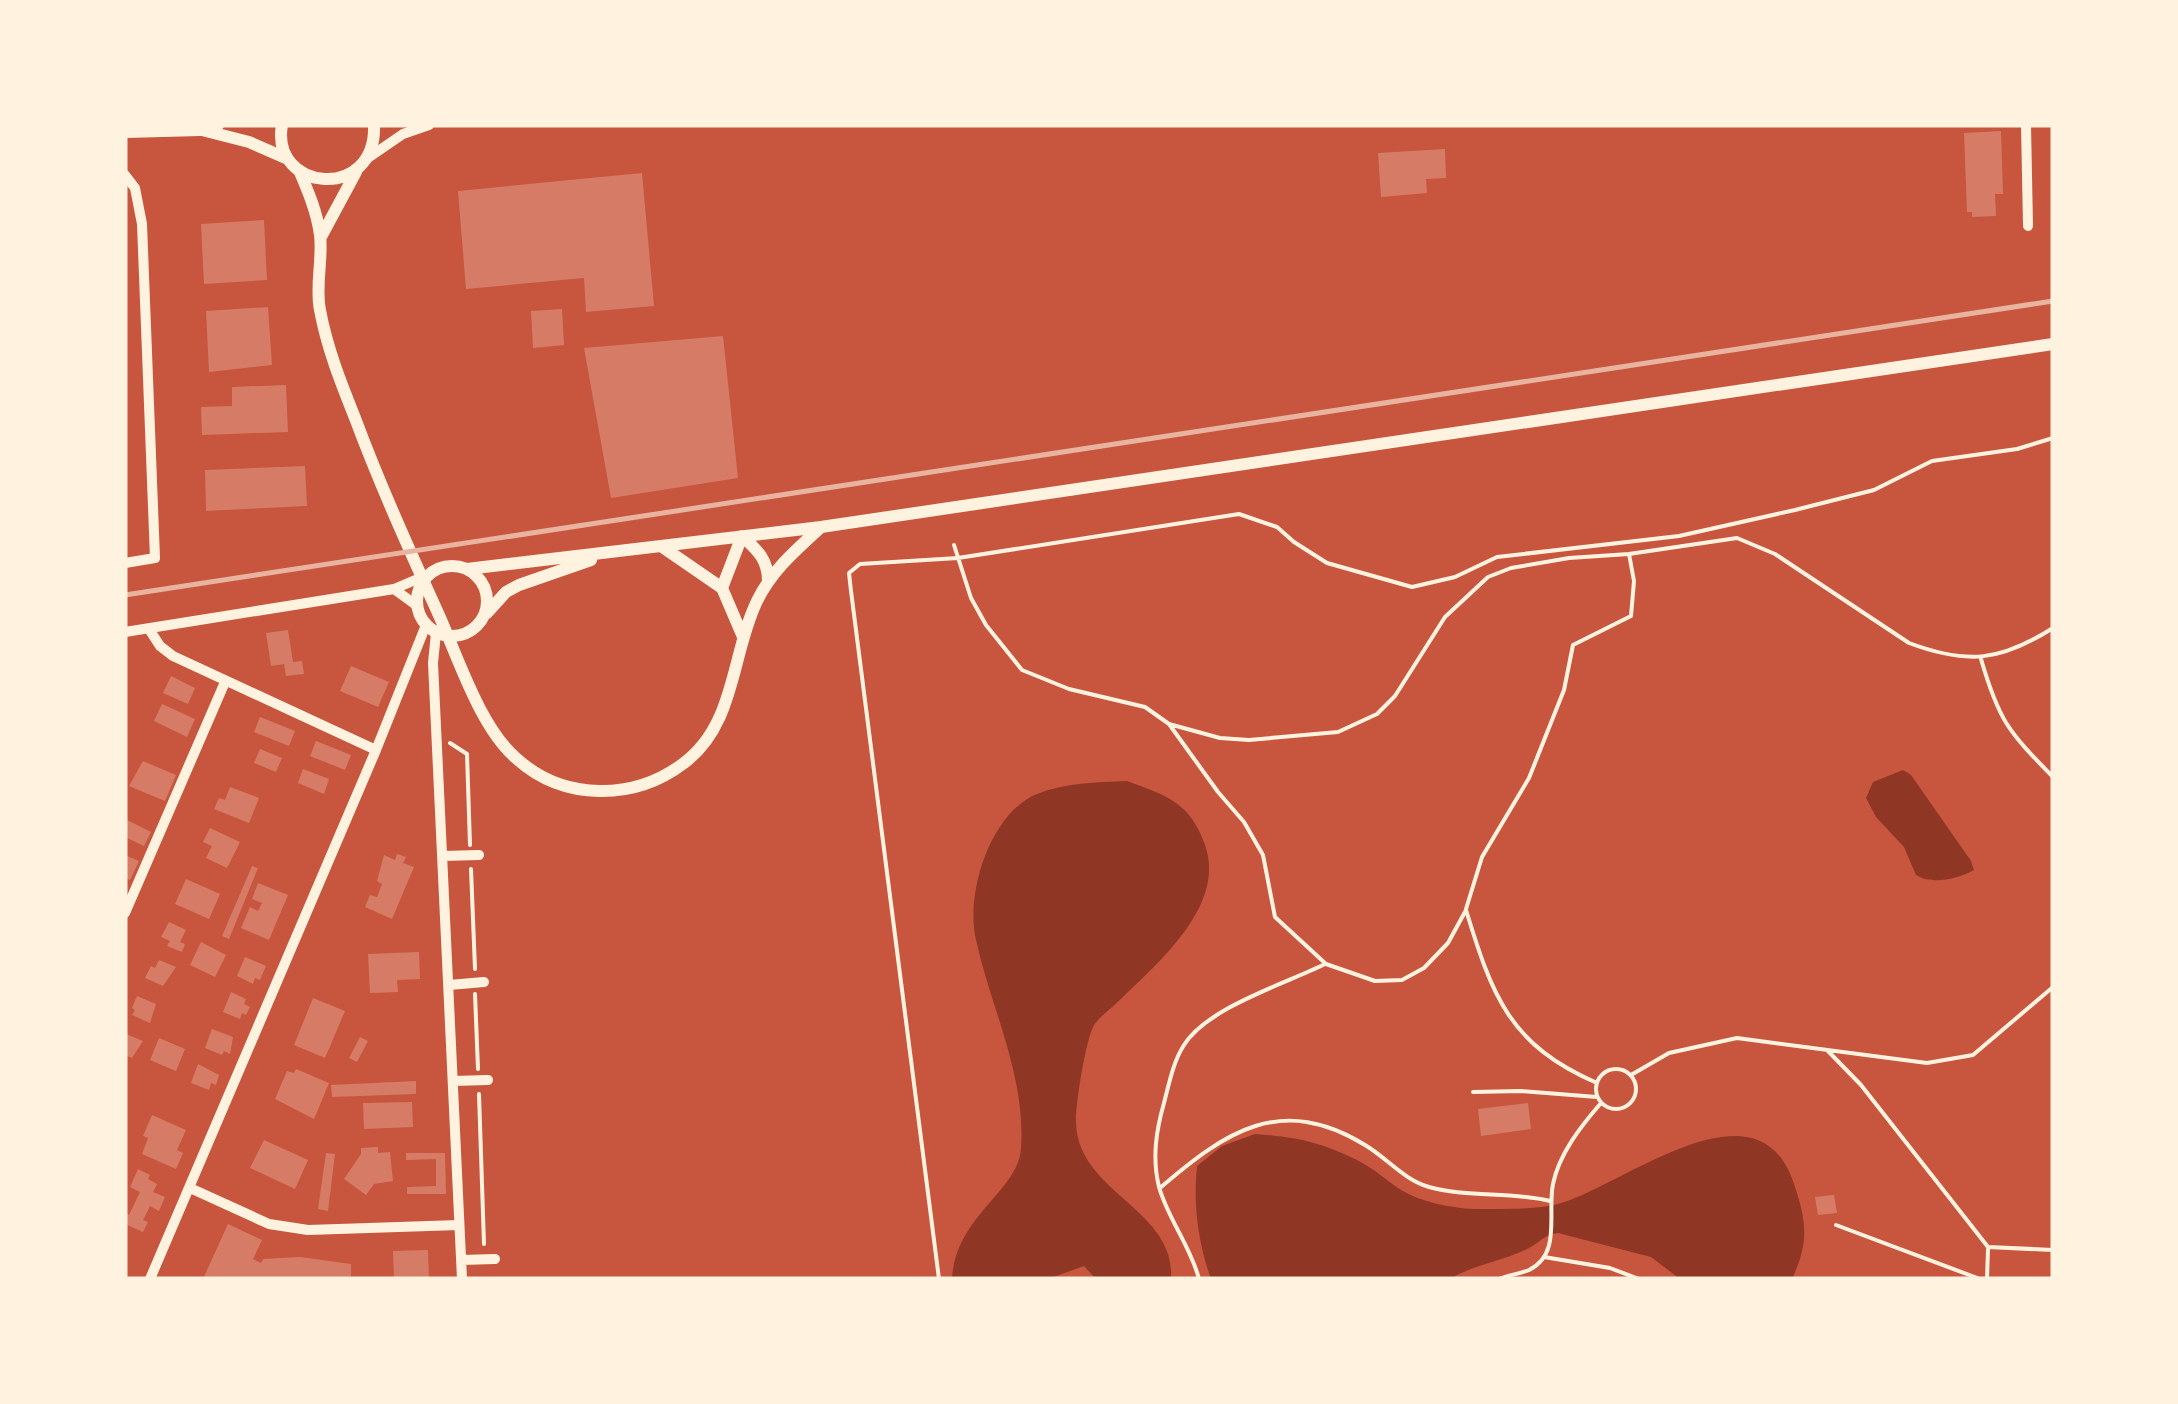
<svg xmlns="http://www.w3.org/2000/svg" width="2178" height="1404" font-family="'IBM Plex Sans',sans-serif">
  <rect width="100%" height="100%" fill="#c8553d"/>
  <!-- water -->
  <path fill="#8f3625" d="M 1903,770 L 1911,775 L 1971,861 L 1974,870 C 1958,879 1931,885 1916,875 L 1904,847 L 1876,817 L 1866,798 L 1873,782 Z
    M 1127,781 C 1167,796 1190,802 1205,845 C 1226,905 1160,961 1122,998 C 1113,1007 1101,1015 1094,1025 C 1086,1038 1075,1106 1076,1123 C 1078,1193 1176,1209 1171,1279 L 1096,1279 L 1084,1266 L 1048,1279 L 952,1279 C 955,1216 1019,1191 1021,1148 C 1026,1076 991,1008 976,940 C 965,894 990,813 1037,794 C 1064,783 1098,782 1127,781 Z
    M 1255,1134 C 1297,1137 1320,1142 1357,1160 C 1373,1168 1386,1180 1401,1190 C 1421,1202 1451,1208 1474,1209 C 1500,1209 1533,1210 1558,1204 C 1622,1187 1758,1073 1794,1184 C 1807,1223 1809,1242 1792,1279 L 1680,1279 L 1651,1257 L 1558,1233 C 1544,1235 1540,1242 1529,1248 C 1504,1261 1475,1264 1450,1279 L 1211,1279 C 1198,1242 1193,1205 1197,1166 L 1222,1146 Z"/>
  <!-- building -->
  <path fill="#d67c66" d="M 2001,131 L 2003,194 L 1995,194 L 1996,216 L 1972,217 L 1972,212 L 1967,212 L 1964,133 Z
    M 1445,149 L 1446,178 L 1426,179 L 1427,193 L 1381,197 L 1378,153 Z
    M 642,173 L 654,306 L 586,312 L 584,278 L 466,289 L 458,191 Z
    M 264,220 L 267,280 L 204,284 L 201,224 Z
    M 268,307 L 272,365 L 209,372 L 206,311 Z
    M 562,309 L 564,345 L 533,348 L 531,311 Z
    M 723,336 L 738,478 L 611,498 L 584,348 Z
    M 286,385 L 288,432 L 202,435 L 201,407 L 232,406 L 232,387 Z
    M 305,466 L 307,506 L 206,511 L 205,470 Z
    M 288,630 L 293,662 L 302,661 L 304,674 L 286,676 L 284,664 L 271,666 L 266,633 Z
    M 351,666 L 389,682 L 378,707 L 340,691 Z
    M 171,676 L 195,688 L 188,704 L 163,693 Z
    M 162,704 L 195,719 L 187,737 L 154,721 Z
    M 260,717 L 295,731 L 289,746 L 254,732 Z
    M 316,741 L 351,755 L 345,770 L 310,756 Z
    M 260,749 L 282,758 L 276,772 L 254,763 Z
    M 143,761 L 176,775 L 165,801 L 129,786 Z
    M 303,769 L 329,779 L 324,794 L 298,783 Z
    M 230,787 L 259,798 L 249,823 L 214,809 L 219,798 L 225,800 Z
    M 125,819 L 151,832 L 144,846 L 125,837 Z
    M 210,828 L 240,842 L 227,868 L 206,858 L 212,846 L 203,842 Z
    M 397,854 L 406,857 L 403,863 L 414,867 L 392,919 L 365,907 L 370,895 L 377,897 L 382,884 L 377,881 L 384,855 L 395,860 Z
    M 125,855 L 139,861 L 130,880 L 125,878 Z
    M 252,866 L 258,868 L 229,939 L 222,936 Z
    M 186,879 L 220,894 L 209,919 L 175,904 Z
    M 258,883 L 288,895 L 269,940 L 241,928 L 250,907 L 258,911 L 262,903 L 252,899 Z
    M 169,922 L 186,930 L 180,942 L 185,944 L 182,952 L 167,946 L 170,941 L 161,937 Z
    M 201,942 L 226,955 L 215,977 L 190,965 Z
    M 419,952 L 420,979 L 397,980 L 398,992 L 370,993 L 368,954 Z
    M 245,957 L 266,966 L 260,980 L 255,978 L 253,984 L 237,976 Z
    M 159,960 L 176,967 L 163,986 L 145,978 L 151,966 L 155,968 Z
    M 231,992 L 246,999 L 244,1004 L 250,1007 L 246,1015 L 242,1013 L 240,1019 L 223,1012 Z
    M 137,996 L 156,1004 L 150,1023 L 132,1015 L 135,1010 L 132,1008 Z
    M 313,998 L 345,1011 L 325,1058 L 294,1045 Z
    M 212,1029 L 233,1037 L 230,1054 L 224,1051 L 222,1055 L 205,1048 Z
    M 126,1034 L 143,1041 L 132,1058 L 125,1055 Z
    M 360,1037 L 368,1041 L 357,1062 L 349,1058 Z
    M 159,1038 L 185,1049 L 176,1071 L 150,1060 Z
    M 198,1064 L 219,1075 L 216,1085 L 211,1083 L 209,1090 L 191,1083 Z
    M 296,1069 L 329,1083 L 314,1119 L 275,1099 L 287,1071 L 294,1073 Z
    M 416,1081 L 416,1094 L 332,1097 L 331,1085 Z
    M 412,1102 L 413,1127 L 364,1129 L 363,1103 Z
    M 1528,1103 L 1531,1129 L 1481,1136 L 1478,1109 Z
    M 152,1115 L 186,1130 L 177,1150 L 183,1153 L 176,1169 L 142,1154 L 148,1138 L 143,1136 Z
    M 264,1140 L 308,1160 L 295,1189 L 250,1168 Z
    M 378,1147 L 378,1153 L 390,1152 L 393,1181 L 374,1184 L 366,1195 L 344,1179 L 361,1154 L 361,1148 Z
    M 326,1153 L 335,1154 L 328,1211 L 318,1209 Z
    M 406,1153 L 445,1153 L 446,1194 L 407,1194 L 407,1187 L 436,1186 L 436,1159 L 406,1160 Z
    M 138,1169 L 150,1175 L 148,1179 L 157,1184 L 153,1192 L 165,1197 L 159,1211 L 150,1206 L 143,1220 L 148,1222 L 143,1232 L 125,1224 L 125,1213 L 129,1215 L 140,1192 L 130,1187 Z
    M 1834,1195 L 1837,1213 L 1818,1215 L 1815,1197 Z
    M 228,1224 L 262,1240 L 253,1259 L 261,1263 L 263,1259 L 300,1257 L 351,1264 L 351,1279 L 203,1279 Z
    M 428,1250 L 429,1279 L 394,1279 L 393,1251 Z"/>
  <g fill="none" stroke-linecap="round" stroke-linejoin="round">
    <!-- path -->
    <path stroke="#fff3e0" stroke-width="4" d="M 954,545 L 971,598 L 986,625 L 1022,670 L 1069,689 L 1145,707 L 1169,724 L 1218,792 L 1244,822 L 1263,855 L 1275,917 L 1326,964 L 1375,981 L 1402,980 L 1424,968 L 1448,943 L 1466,910 C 1492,995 1509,1045 1597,1083
      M 1981,659 C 1999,721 2008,731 2053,777
      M 1169,724 L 1220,738 L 1249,740 L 1338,732 L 1377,714 L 1395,696 L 1445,617 L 1488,577 L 1511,568 L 1569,558 L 1629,554 L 1737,538 L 1775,554 L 1909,643 C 1968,665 2001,661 2053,628
      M 450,743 L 467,754 L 470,845
      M 471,869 L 475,969
      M 1466,909 L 1482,857 L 1529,778 L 1564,690 L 1573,645 L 1631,616 L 1634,581 L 1629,554
      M 475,994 L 478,1069
      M 1827,1050 L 1861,1085 L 1988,1247 L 2053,1250
      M1596 1089a20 20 0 1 1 40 0a20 20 0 1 1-40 0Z
      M 1631,1075 L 1669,1053 L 1737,1038 L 1927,1063 L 1973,1055 L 2053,987
      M 1473,1092 L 1521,1091 L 1597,1097
      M 479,1094 L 484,1244
      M 1160,1188 C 1225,1132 1281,1093 1365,1145 C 1387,1158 1404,1180 1429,1187 C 1469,1198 1510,1191 1550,1201
      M 1836,1225 L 1980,1279
      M 1544,1257 L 1610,1268 L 1639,1279
      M 939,1279 L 851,591 L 849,573 L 860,564 L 958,558 L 1239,514 L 1277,527 L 1294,542 L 1327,563 L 1412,587 L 1455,577 L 1497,557 L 1679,536 L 1795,510 L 1874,490 L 1932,461 L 2017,449 L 2053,438
      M 1199,1279 C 1191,1247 1168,1219 1159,1187 C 1152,1158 1156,1131 1164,1103 C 1169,1084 1173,1062 1184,1045 C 1207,1008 1284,984 1323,965
      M 1499,1279 C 1508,1275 1519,1274 1529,1270 C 1562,1254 1547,1213 1553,1184 C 1559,1154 1581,1126 1601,1103
      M 1987,1279 L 1988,1249"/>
    <!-- minor -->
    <path stroke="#fff3e0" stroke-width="10" d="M 2026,125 L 2028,226
      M 368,158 L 403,134 L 429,125
      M 125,175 L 135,188 L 142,224 L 155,558 L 125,563
      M 394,589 L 416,605
      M 149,629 L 160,646 L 173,656 L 376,750
      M 125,632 L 394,589 L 427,575
      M 436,633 L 433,663 L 462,1279
      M 443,856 L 479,855
      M 125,913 L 225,682
      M 449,985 L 484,982
      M 453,1081 L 488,1080
      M 190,1188 L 269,1224 L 308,1230 L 459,1225
      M 461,1260 L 495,1259
      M 150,1279 L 376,750 L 426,625"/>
    <!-- tertiary -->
    <path stroke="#fff3e0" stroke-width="12" d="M 282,125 C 270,192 377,202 374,125
      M 202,130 L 249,142 L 288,159
      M 125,132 L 200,130 L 218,125
      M 299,170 C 308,191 317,212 320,235 C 323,259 315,286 320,310 C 327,348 341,383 355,418 C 380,485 409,549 438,613 C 458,657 480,728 517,759 C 564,801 634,801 684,763 C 736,724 731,655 757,601 C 772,570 796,550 821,527
      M 321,237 L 356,172
      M 742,536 C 757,550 768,559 768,581
      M 661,546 L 722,588 L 743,637
      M417 601a35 35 0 1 1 70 0a35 35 0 1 1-70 0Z
      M 467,569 L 821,527 L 2053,344
      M 722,588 L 742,536
      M 487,613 L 506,592 L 519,585 L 591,560"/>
    <!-- rail -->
    <path stroke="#e9b49f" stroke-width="5" d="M 125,595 L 2053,301"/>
  </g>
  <!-- border -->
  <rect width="2178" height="1404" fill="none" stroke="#fff3e0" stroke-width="255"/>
</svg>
